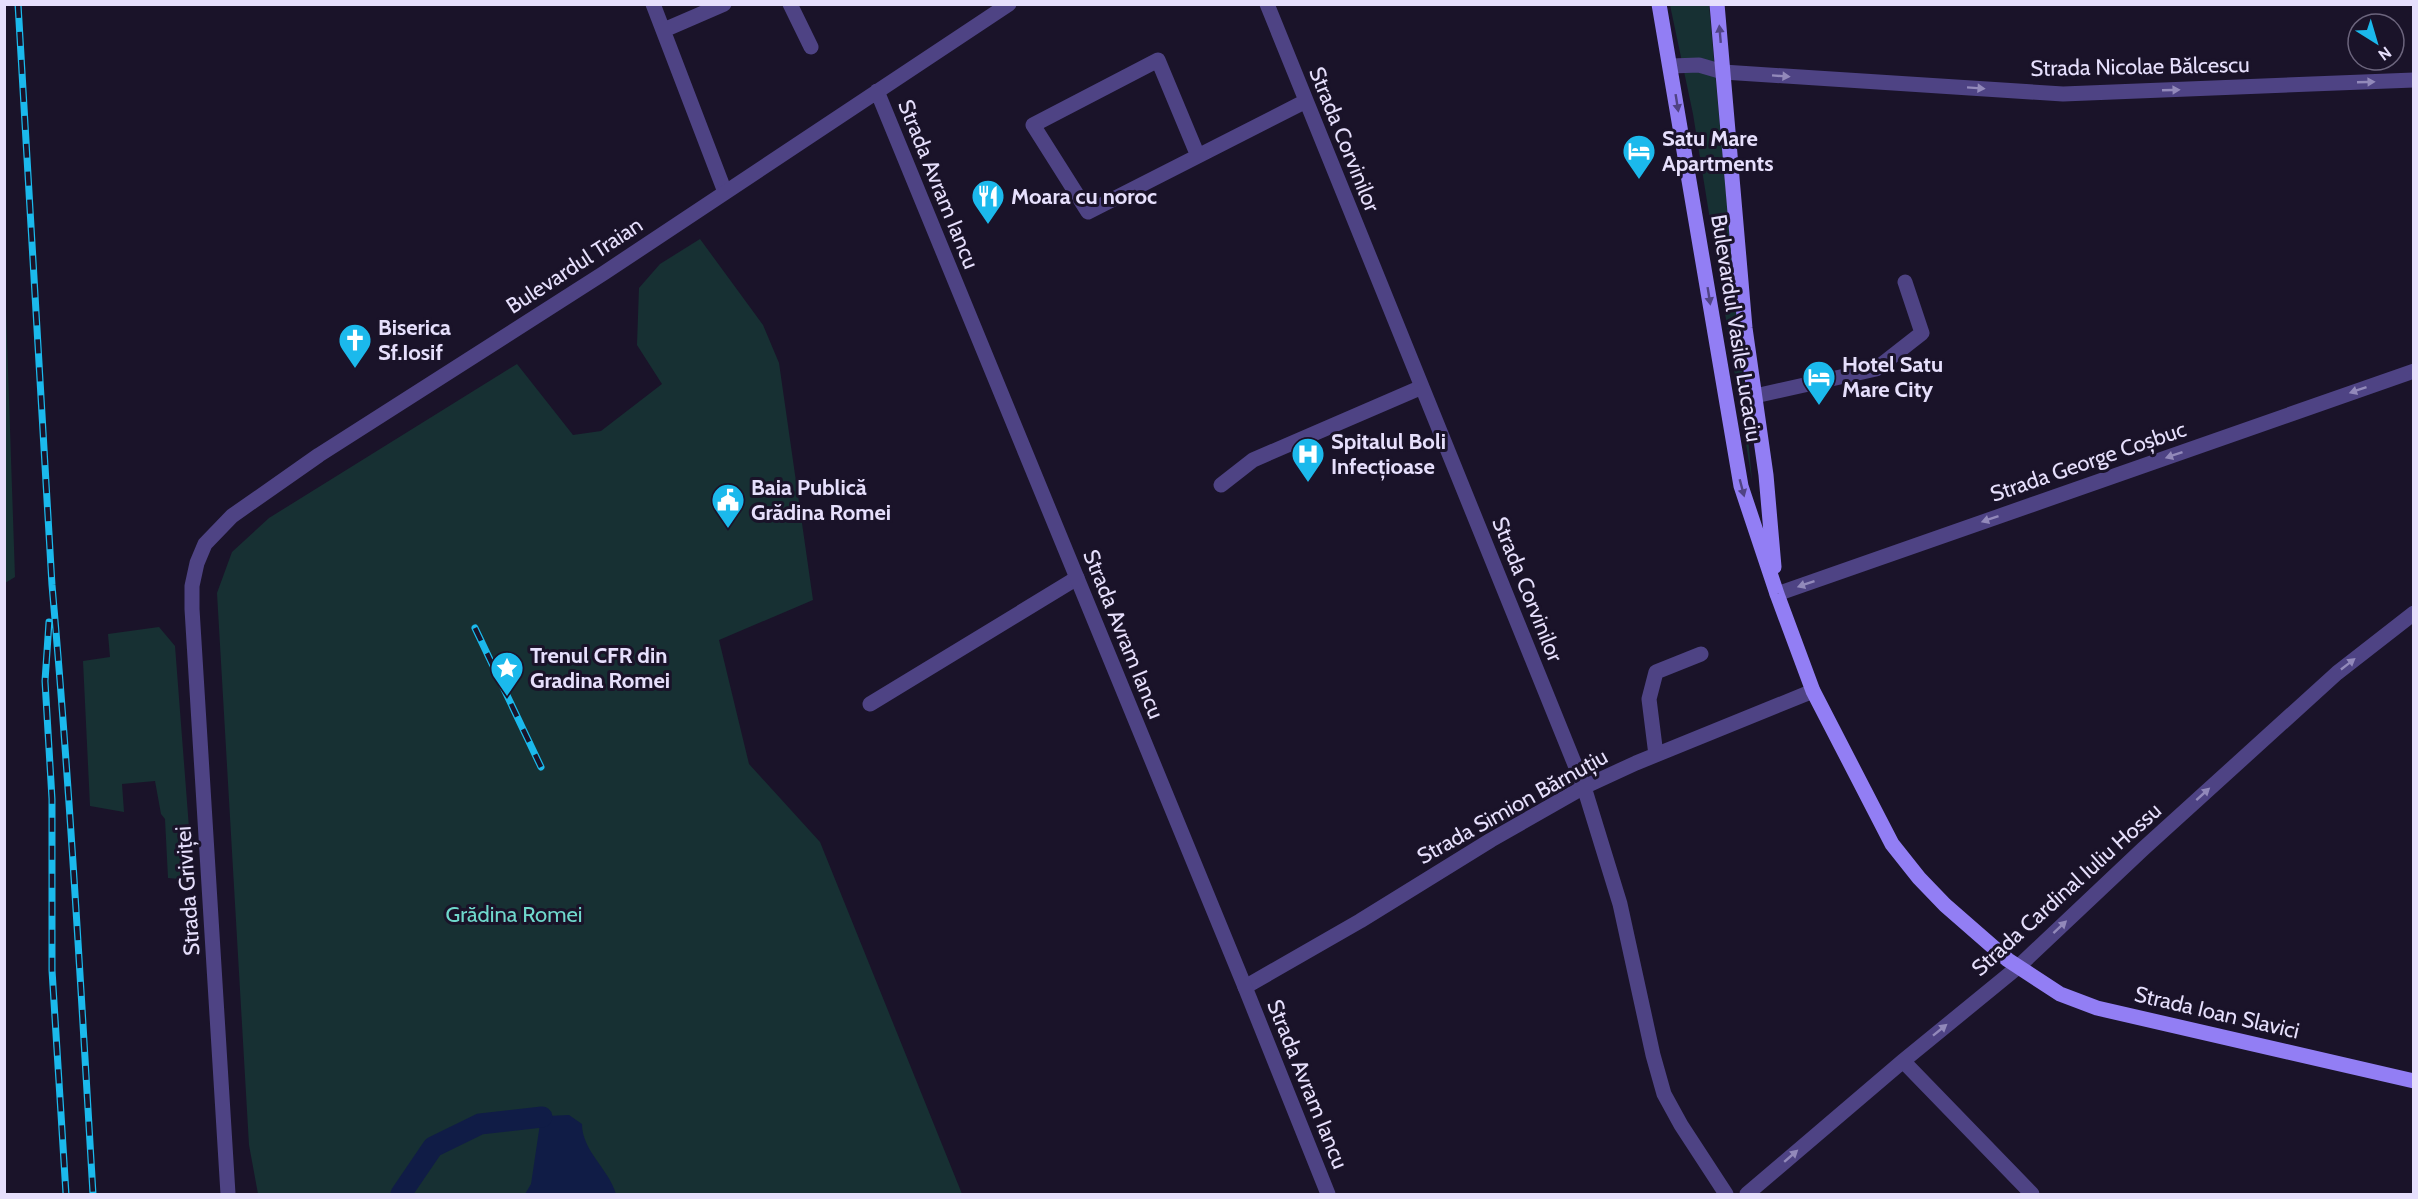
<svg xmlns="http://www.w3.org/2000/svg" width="2418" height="1199" font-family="Cabin,sans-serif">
  <rect width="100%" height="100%" fill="#1a1329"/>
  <!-- green -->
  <path fill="#173033" d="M 1670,5 L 1709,5 L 1752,481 L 1693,114 Z
    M 700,239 L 763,325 L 779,363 L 813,600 L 719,640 L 749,764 L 820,842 L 962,1194 L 258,1194 L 249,1145 L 217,593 L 232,552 L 269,518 L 517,364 L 573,435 L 601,431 L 662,384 L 637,345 L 639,288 L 660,264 Z
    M 5,281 L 15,577 L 5,583 L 4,582 Z
    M 159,627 L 175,646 L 193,880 L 168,878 L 165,819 L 161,814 L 155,781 L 122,784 L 124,812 L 90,806 L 83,661 L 110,657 L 108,634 Z"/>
  <!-- water -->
  <path fill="#101c46" d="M 569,1115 L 582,1124 C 582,1151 609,1169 616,1194 L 525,1194 L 531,1184 L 541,1117 L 480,1124 L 434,1147 L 401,1194 L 393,1194 L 431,1143 L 481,1119 Z"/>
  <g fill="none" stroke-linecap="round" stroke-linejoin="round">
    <!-- canal -->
    <path stroke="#101c46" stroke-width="21" d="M 401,1194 L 433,1147 L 480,1124 L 542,1117"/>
    <!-- minor -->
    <path stroke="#4e4384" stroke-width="15" d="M 653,4 L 725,192
      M 790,4 L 811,47
      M 1267,4 L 1584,787 L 1620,904 L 1653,1055 L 1664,1094 L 1681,1125 L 1726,1194
      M 664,30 L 724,4
      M 1671,66 L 1699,65 L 1723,72 L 2063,94 L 2414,80
      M 1198,156 L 1158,60 L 1033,125 L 1088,212 L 1306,101
      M 1755,396 L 1876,369 L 1922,333 L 1905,282
      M 1221,485 L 1253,460 L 1422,387
      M 1777,594 L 2414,371
      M 870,704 L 1077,578
      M 1656,755 L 1649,699 L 1656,672 L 1701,654
      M 1245,987 L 1360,921 L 1491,840 L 1584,787 L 1636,763 L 1813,691
      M 1903,1061 L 2032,1194
      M 1747,1194 L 1903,1061 L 2018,967 L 2143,849 L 2337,673 L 2414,613"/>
    <!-- tertiary -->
    <path stroke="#4e4384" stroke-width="15" d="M 877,91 L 1245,987 L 1328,1194
      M 228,1194 L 192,609 L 192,586 L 197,563 L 205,544 L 232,516 L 319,455 L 604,273 L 1009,4"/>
    <!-- secondary -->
    <path stroke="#927ef4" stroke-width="15" d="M 1659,4 L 1741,486 L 1777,594 L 1813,691 L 1892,844 L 1919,878 L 1945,905 L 2008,960 L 2060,994 L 2097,1008 L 2414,1081
      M 1717,4 L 1745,328 L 1766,475 L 1774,567"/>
    <defs>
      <path id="rail" d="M 18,4 L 52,585 C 70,788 81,991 93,1194
        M 49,622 L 45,681 L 52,799 L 52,970 L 66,1194
        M 475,628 L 541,767"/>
    </defs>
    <!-- rail casing -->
    <use href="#rail" stroke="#1bb9ec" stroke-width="7"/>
    <!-- rail -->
    <use href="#rail" stroke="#1a1329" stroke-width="4.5" stroke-dasharray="14" stroke-linecap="butt"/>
  </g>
  <!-- one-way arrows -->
  <defs><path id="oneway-solid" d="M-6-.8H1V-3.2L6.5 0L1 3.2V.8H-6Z" transform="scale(1.5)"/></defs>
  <g fill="#504384">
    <use href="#oneway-solid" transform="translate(1720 34) rotate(-95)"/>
    <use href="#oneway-solid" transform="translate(1677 103) rotate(81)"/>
    <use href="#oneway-solid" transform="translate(1709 296) rotate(81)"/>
    <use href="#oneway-solid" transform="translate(1742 488) rotate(75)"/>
  </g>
  <g fill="#9289ba">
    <use href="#oneway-solid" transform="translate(1781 76) rotate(4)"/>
    <use href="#oneway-solid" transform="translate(2366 82) rotate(-2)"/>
    <use href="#oneway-solid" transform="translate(1976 88) rotate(4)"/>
    <use href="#oneway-solid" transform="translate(2171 90) rotate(-2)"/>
    <use href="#oneway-solid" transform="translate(2358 390) rotate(161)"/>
    <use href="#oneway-solid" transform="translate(2174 455) rotate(161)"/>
    <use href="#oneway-solid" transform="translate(1990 519) rotate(161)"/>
    <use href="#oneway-solid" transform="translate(1806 584) rotate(161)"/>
    <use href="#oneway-solid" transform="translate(2348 664) rotate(-38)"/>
    <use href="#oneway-solid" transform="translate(2203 794) rotate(-42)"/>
    <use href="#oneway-solid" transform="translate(2060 927) rotate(-43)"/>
    <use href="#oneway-solid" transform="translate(1940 1030) rotate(-39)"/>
    <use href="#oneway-solid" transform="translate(1791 1156) rotate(-41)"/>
  </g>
  <!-- icons -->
  <defs>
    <symbol id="hotel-pin" viewBox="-11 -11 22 30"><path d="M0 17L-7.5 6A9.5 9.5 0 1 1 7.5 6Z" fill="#1bb9ec" stroke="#1a1329"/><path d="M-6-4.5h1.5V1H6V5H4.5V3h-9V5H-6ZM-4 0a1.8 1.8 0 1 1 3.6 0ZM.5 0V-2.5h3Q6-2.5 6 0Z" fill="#fff"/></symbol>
    <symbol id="restaurant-pin" viewBox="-11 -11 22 30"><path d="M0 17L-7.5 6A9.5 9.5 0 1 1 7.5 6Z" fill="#1bb9ec" stroke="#1a1329"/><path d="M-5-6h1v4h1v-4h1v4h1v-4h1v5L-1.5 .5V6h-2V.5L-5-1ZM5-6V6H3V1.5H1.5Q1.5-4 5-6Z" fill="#fff"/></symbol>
    <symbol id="church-pin" viewBox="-11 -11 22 30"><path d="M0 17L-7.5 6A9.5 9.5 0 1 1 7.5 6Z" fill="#1bb9ec" stroke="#1a1329"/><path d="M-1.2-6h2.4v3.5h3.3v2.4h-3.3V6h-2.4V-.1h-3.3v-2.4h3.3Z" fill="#fff"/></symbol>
    <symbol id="hospital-pin" viewBox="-11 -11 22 30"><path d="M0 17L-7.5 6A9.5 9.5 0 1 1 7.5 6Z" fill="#1bb9ec" stroke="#1a1329"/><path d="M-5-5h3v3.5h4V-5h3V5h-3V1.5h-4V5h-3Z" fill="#fff"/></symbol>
    <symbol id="civic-pin" viewBox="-11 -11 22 30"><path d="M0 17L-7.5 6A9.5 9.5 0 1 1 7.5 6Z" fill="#1bb9ec" stroke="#1a1329"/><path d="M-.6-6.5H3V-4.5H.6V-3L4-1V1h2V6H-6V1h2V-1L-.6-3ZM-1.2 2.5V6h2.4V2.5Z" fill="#fff"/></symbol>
    <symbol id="sight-pin" viewBox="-11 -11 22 30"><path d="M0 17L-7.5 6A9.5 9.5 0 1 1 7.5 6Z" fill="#1bb9ec" stroke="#1a1329"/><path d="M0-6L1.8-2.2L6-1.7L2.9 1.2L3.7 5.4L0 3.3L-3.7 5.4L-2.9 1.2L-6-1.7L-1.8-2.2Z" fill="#fff"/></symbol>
  </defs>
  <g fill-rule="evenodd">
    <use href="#hotel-pin" x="1620" y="132" width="38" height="52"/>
    <use href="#restaurant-pin" x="969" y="177" width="38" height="52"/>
    <use href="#church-pin" x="336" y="321" width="38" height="52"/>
    <use href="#hotel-pin" x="1800" y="358" width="38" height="52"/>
    <use href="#hospital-pin" x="1289" y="435" width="38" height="52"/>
    <use href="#civic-pin" x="709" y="481" width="38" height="52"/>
    <use href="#sight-pin" x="488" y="649" width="38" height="52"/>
  </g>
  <g text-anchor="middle" stroke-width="6" stroke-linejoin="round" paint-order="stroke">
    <!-- street labels -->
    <g font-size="22" fill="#e6dffc" stroke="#1a1329">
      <text transform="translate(2140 66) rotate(-1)" y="8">Strada Nicolae Bălcescu</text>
      <text transform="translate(1345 139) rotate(68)" y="8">Strada Corvinilor</text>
      <text transform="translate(939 184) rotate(68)" y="8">Strada Avram Iancu</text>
      <text transform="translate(574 265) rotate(-33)" y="8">Bulevardul Traian</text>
      <text transform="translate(1737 328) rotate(81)" y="8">Bulevardul Vasile Lucaciu</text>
      <text transform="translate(2088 461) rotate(-19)" y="8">Strada George Coșbuc</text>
      <text transform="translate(1528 589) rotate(68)" y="8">Strada Corvinilor</text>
      <text transform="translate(1124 634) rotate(68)" y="8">Strada Avram Iancu</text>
      <text transform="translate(1512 806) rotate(-29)" y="8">Strada Simion Bărnuțiu</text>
      <text transform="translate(2066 889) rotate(-42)" y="8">Strada Cardinal Iuliu Hossu</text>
      <text transform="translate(187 891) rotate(-94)" y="8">Strada Griviței</text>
      <text transform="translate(2217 1012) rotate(13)" y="8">Strada Ioan Slavici</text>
      <text transform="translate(1308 1084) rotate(68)" y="8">Strada Avram Iancu</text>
    </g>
    <!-- poi labels -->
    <g font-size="22" font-weight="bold" fill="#e6dffc" stroke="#1a1329" text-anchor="start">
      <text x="1662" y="146">Satu Mare<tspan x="1662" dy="25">Apartments</tspan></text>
      <text x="1011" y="204">Moara cu noroc</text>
      <text x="378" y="335">Biserica<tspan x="378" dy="25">Sf.Iosif</tspan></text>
      <text x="1842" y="372">Hotel Satu<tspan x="1842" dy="25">Mare City</tspan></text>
      <text x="1331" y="449">Spitalul Boli<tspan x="1331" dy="25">Infecțioase</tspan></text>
      <text x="751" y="495">Baia Publică<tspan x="751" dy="25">Grădina Romei</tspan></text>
      <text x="530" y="663">Trenul CFR din<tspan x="530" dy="25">Gradina Romei</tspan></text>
    </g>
    <!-- park labels -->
    <g font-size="22" fill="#6fd8cc" stroke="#1a1329">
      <text x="514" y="922">Grădina Romei</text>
    </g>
  </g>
  <!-- border -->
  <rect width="2418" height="1199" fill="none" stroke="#e6dffc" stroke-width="12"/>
  <!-- north arrow -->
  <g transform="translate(2376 42) rotate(143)"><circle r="28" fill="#1a1329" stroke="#6c657d" stroke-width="1.5"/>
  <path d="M0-4.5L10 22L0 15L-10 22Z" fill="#1bb9ec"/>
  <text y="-9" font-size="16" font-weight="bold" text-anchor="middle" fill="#e6dffc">N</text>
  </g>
</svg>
